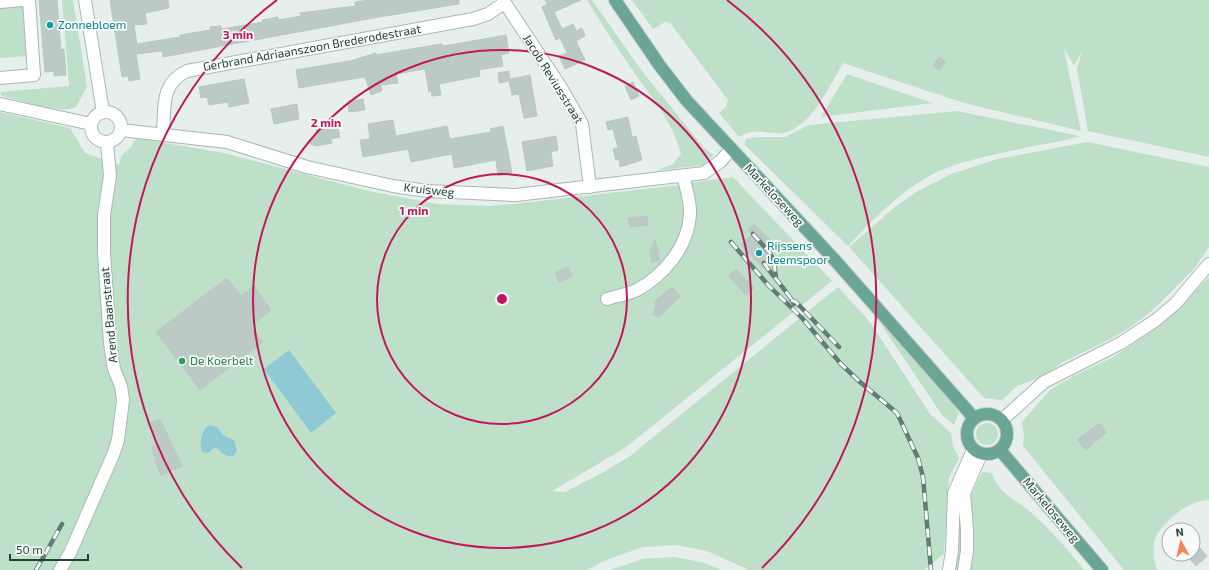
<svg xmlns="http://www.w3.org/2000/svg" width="1209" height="570" font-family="'Exo 2',sans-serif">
  <rect width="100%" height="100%" fill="#e6efeb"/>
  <!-- green -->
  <path fill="#bfe0c8" d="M 62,0 L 73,0 L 87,87 L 76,107 C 64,115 17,100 2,96 L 0,92 L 69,86 Z
    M 587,0 L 592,0 L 642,71 L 704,148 L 714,155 L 703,165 L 655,171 L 673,164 L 681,154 C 673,120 646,91 627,62 C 613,42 600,21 587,0 Z
    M 632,0 L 1209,0 L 1209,157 L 1088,131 L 1077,69 L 1082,52 L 1074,65 L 1064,49 L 1081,131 L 964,103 L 843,63 C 830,85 811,128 783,133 C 765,135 756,126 739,137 L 719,113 L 726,107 L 728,100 L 671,24 L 665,22 L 653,29 Z
    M 0,4 L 23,5 L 28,56 L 0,58 Z
    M 847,74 L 933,103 L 821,117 Z
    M 957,111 L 1080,136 C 1060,143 1040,144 1020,149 C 996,154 971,159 949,167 C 908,182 877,216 848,246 L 744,144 L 746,139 L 756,137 L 785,137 L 809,125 Z
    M 0,112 L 70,128 L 85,153 L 119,165 L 121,156 L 131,147 L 136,138 L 224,153 L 369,191 L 437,204 L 488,206 L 513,204 L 679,185 L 681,193 L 695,197 L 689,183 L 733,177 L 832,281 L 625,448 L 552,491 L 565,492 L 602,473 L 630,456 L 838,287 L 870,322 L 930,414 L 951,433 L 953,446 L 959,458 L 949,478 L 944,554 L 924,570 L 749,570 L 707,551 L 676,545 L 643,547 L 606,560 L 587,570 L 0,570 Z
    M 1087,142 L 1209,167 L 1209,247 L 1193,270 L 1154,309 L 1132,326 L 1107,341 L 1063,362 L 1041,377 L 1017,386 L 1002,400 L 984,398 L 849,247 L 896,206 L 918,191 L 951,174 L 998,159 Z
    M 1209,277 L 1209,500 C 1189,500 1163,521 1155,539 C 1152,547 1154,562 1157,570 L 1124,570 L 1023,446 L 1024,436 L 1022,422 L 1050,390 L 1072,377 L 1115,356 L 1165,322 Z
    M 878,320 L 948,397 L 959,413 L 954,425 L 942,415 Z
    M976 434a11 11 0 1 1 22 0a11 11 0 1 1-22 0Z
    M 982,472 L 991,473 C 1002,496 1009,495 1027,509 C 1048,527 1067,548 1084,570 L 971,570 L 974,534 L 970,497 Z
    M 959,496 L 962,516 L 961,570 L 953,570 Z
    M 673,557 L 702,562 L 722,570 L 610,570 L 642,559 Z"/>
  <!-- water -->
  <path fill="#8ec9d4" d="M 289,350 L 336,413 L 311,433 L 264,369 Z
    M 210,425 L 217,427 L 223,435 L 234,440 L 237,451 L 233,456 C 223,457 223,452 215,447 L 208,453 L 202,452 C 199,444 201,429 210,425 Z"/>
  <!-- building -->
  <path fill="#bbcac4" stroke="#b8c9c2" d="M 39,0 L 57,0 L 61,50 L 64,49 L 66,75 L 54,76 L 54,71 L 45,72 Z
    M 110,0 L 168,0 L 169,8 L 145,13 L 147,24 L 134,25 L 137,44 L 180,37 L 180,35 L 210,30 L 210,27 L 221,26 L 221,29 L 263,22 L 262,20 L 278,17 L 278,20 L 301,16 L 300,13 L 355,6 L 355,2 L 368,0 L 459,0 L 459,4 L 379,17 L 163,57 L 162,51 L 136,54 L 140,79 L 129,81 L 128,76 L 122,77 Z
    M 545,0 L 581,0 L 554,12 L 562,29 L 573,24 L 576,31 L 582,28 L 585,36 L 576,41 L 585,60 L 565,69 L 559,56 L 567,53 L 560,38 L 556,40 L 549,24 L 542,7 L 547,4 Z
    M 506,35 L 509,53 L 501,55 L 503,66 L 479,70 L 480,76 L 439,84 L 441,95 L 432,96 L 431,91 L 429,92 L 425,69 L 396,74 L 398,83 L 381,85 L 382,91 L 371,95 L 365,77 L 299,88 L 296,70 L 350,61 L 376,53 L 376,55 L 441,44 L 444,46 Z
    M 939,57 L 946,62 L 939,71 L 933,66 Z
    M 509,71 L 510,79 L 530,75 L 537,116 L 524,118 L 519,94 L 512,95 L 509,81 L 499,83 L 498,73 Z
    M 244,79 L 249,103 L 229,107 L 228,102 L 209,105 L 207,97 L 201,98 L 199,87 Z
    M 633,82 L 639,96 L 631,100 L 625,86 Z
    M 363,99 L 365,110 L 349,112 L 348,101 Z
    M 297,104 L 299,119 L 274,124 L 271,109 Z
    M 628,117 L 632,137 L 636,136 L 642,160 L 620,167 L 619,159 L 616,160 L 613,149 L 618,148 L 613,129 L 608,130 L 606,122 Z
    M 393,120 L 396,136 L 447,126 L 450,139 L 491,132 L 490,129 L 503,126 L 512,173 L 498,176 L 496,160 L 454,168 L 452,154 L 411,162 L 408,149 L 363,157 L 360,140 L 370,139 L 368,124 Z
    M 329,128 L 329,130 L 338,128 L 340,137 L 331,139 L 332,143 L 316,146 L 308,143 L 317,135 L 316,130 Z
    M 556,136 L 558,150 L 551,152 L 553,166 L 527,171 L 522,142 Z
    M 647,216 L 648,225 L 630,227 L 628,218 Z
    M 754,224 L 777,247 L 770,253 L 775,257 L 763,268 L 741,245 L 752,234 L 748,230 Z
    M 655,239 L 660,260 L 652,262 L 650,253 Z
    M 568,267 L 572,276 L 559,282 L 555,273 Z
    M 736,269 L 754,288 L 746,295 L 728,276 Z
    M 227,278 L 241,296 L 254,286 L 271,310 L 251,326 L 263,342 L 200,390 L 156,332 Z
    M 672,287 L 681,296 L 659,317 L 653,315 L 656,304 L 654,302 Z
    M 160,419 L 182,466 L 161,475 L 156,464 L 152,447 L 160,444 L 150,423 Z
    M 1099,423 L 1107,432 L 1086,450 L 1077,440 Z
    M 1193,540 L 1207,556 L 1196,566 L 1186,554 L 1193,554 Z"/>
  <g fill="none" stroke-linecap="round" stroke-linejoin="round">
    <defs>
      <path id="minor" d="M 85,0 L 103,112
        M 503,0 L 560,86 L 582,124 L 590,187
        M 0,2 L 22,0
        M 0,78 L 34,75 L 29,0
        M 0,104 L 91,124
        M91 127a15 15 0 1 1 30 0a15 15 0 1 1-30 0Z
        M 121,130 L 227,142 L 307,167 L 393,186 L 427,191 L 516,195 L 704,173 L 721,161 L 731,149
        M 163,134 C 165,107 160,84 187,71 L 473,19 L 488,14 L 504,3
        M 607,299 C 617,296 628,294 637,290 C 664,275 688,247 690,215 C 691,202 686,188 683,176
        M 1002,420 L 1044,382 L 1121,343 L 1156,320 L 1176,303 L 1209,264
        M 60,570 L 70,553 L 113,455 L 118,440 L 123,400 L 121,386 L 114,369 L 110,343 L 104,252 L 104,215 L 110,176 L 107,143
        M 949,570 L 952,551 L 954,493 L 973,450
        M 964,570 L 967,551 L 967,529 L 964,493 L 981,454"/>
      <path id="major" d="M 615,0 L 660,66 L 687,101 L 833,258 L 974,418
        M967 434a20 20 0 1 1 40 0a20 20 0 1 1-40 0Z
        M 1000,450 L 1102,570"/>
    </defs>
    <!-- minor casing -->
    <use href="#minor" stroke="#a8b8b2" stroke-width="14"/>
    <!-- major casing -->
    <use href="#major" stroke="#c2cac8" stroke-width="14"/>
    <!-- minor -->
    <use href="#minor" stroke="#fff" stroke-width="12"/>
    <!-- major -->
    <use href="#major" stroke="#6aa596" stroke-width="12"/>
    <defs>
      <path id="rail" d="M 753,234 L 770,253 L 774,261 L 776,279
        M 731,242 L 769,286 L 802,318 L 841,364 L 860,382 L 897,413 L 918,458 L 923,477 L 931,570
        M 764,263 C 773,277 786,289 794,304
        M 791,300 L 796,302 L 839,347
        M 36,570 L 62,524"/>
    </defs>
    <!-- rail casing -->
    <use href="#rail" stroke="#5f7d75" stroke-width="4.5"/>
    <!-- rail -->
    <use href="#rail" stroke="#f7fbf9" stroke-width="3" stroke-dasharray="9" stroke-linecap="butt"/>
  </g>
  <!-- distance rings -->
  <g fill="none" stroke="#c2185b" stroke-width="2">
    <circle cx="502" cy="299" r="125"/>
    <circle cx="502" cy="299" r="249"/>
    <path d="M242 568A374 374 0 0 1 277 0M727 0A374 374 0 0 1 762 568"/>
  </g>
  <!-- markers -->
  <g fill="#0f9aa8" stroke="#f7fbf9" stroke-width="1.5">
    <circle cx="50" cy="25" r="4"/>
    <circle cx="759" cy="253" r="4"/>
  </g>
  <circle fill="#2e9e5b" stroke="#f7fbf9" stroke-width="1.5" cx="182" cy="361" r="4"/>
  <g text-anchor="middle" stroke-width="3.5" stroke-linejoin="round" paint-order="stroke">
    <!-- culture labels -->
    <g font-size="12" fill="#0d838f" stroke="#f7fbf9" text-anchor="start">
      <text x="58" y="29">Zonnebloem</text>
      <text x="767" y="250">Rijssens<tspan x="767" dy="14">Leemspoor</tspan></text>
    </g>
    <!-- street labels -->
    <g font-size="12" fill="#24423a" stroke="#f7fbf9">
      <text transform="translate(312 48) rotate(-10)" y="4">Gerbrand Adriaanszoon Brederodestraat</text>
      <text transform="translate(553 79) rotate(58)" y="4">Jacob Reviusstraat</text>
      <text transform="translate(429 190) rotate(6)" y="4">Kruisweg</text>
      <text transform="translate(774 195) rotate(47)" y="4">Markeloseweg</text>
      <text transform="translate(109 315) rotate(-95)" y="4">Arend Baanstraat</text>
      <text transform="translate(1051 510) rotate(50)" y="4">Markeloseweg</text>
    </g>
    <!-- leisure labels -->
    <g font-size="12" fill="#27864d" stroke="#f7fbf9" text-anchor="start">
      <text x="190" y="365">De Koerbelt</text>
    </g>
  </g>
  <circle cx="502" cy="299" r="6" fill="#c2185b" stroke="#f7fbf9" stroke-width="2"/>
  <g font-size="12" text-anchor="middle" font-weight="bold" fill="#c2185b" stroke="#f7fbf9" stroke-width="3.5" stroke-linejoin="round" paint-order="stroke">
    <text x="238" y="39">3 min</text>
    <text x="326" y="127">2 min</text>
    <text x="414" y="215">1 min</text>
  </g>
  <!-- north arrow -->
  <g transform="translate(1181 542) rotate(352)"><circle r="19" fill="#f7fbf9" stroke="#a3b1ad"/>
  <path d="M0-3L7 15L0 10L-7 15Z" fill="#f4845f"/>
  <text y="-6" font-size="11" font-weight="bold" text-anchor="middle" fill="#24423a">N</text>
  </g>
  <!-- scale -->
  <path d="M10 554v6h78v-6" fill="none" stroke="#24423a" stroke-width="2"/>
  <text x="16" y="554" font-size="12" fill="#24423a" stroke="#f7fbf9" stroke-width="3" paint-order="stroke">50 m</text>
</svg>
